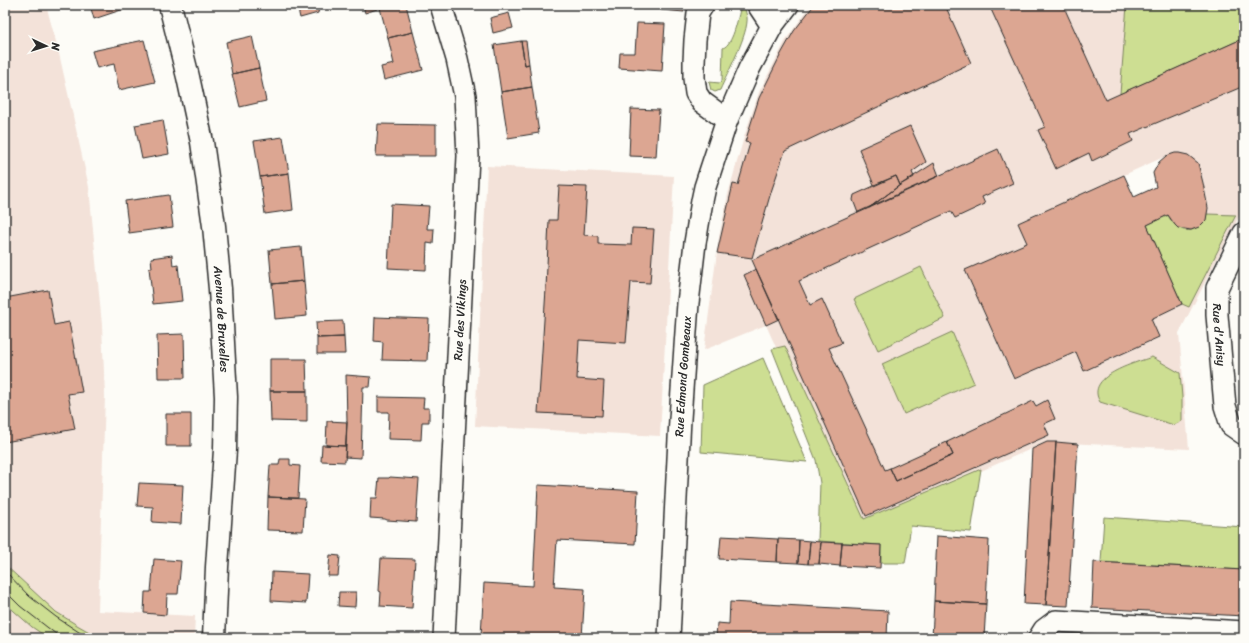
<svg xmlns="http://www.w3.org/2000/svg" width="1249" height="643" font-family="Sriracha,sans-serif">
  <rect width="100%" height="100%" fill="#fdfcf7"/>
  <filter id="ink" filterUnits="userSpaceOnUse"><feTurbulence type="fractalNoise" baseFrequency=".025" numOctaves="2"/><feDisplacementMap in="SourceGraphic" scale="8" xChannelSelector="R" yChannelSelector="G"/><feConvolveMatrix kernelMatrix="1 2 1 2 8 2 1 2 1" color-interpolation-filters="sRGB"/></filter>
  <g filter="url(#ink)">
    <!-- built -->
    <path fill="#f3e2d9" fill-rule="evenodd" d="M 5,5 L 46,5 L 58,49 L 89,187 L 102,325 L 105,396 L 98,611 L 195,616 L 194,638 L 5,638 Z
      M 811,5 L 1244,5 L 1244,207 L 1179,333 L 1189,449 L 1047,442 L 856,526 L 766,325 L 704,350 L 719,237 L 728,194 L 744,137 L 759,92 L 787,38 ZM 1175,153 L 1179,153 L 1188,155 L 1198,163 L 1203,183 L 1208,208 L 1199,227 L 1191,230 L 1178,228 L 1175,225 L 1168,215 L 1147,225 L 1182,304 L 1151,319 L 1158,338 L 1084,371 L 1076,352 L 1013,379 L 966,271 L 1027,243 L 1018,223 L 1166,156 Z
      M 487,166 L 674,176 L 660,436 L 475,426 Z"/>
    <!-- green -->
    <path fill="#cdde92" stroke="#7c845e" d="M 722,5 L 744,5 C 745,9 746,13 747,17 C 749,33 727,74 720,90 L 715,92 L 711,90 L 709,82 L 720,83 L 722,81 L 723,48 C 733,44 737,21 740,10 Z
      M 1127,5 L 1244,5 L 1244,38 L 1120,94 Z
      M 1207,214 L 1236,215 L 1189,307 L 1182,304 L 1147,225 L 1168,215 C 1173,226 1186,236 1197,227 C 1201,224 1204,218 1207,214 Z
      M 921,267 L 945,318 L 878,350 L 854,299 Z
      M 952,332 L 974,383 L 904,414 L 882,364 Z
      M 785,346 L 864,519 L 981,469 L 971,532 L 911,526 L 905,563 L 881,563 L 881,545 L 818,541 L 820,483 L 816,460 L 772,349 Z
      M 1152,357 L 1180,373 L 1182,397 L 1182,421 L 1174,425 L 1100,402 C 1084,376 1135,363 1152,357 Z
      M 763,358 L 807,462 L 701,452 L 703,385 Z
      M 1104,517 L 1244,527 L 1244,570 L 1101,562 Z
      M 5,565 L 56,612 L 77,625 L 100,638 L 48,638 L 32,627 L 5,603 Z"/>
    <!-- building -->
    <path fill="#dca692" stroke="#2b2b2b" d="M 90,5 L 123,5 L 124,9 L 94,19 Z
      M 297,5 L 318,5 L 319,8 L 318,13 L 300,18 Z
      M 363,5 L 406,5 L 413,32 L 388,38 L 380,8 L 365,13 Z
      M 661,5 L 684,5 L 684,12 L 661,10 Z
      M 814,5 L 935,5 L 936,8 L 943,5 L 945,5 L 971,63 L 785,151 L 771,192 L 752,258 L 717,253 L 733,184 L 738,185 L 750,143 L 745,142 L 759,98 L 781,54 L 794,31 Z
      M 989,5 L 1063,5 L 1106,100 L 1244,38 L 1244,86 L 1130,134 L 1133,141 L 1092,161 L 1089,153 L 1056,169 L 1038,130 L 1045,127 Z
      M 509,13 L 513,28 L 493,33 L 490,18 Z
      M 637,23 L 665,24 L 662,71 L 619,68 L 620,53 L 635,53 Z
      M 413,32 L 423,70 L 384,80 L 381,67 L 394,64 L 388,38 Z
      M 252,36 L 259,68 L 232,74 L 226,42 Z
      M 144,40 L 155,82 L 119,90 L 114,64 L 97,68 L 92,51 Z
      M 521,41 L 525,65 L 529,64 L 532,87 L 501,92 L 494,45 Z
      M 521,41 L 526,41 L 529,64 L 525,65 Z
      M 259,68 L 266,101 L 240,107 L 232,74 Z
      M 532,87 L 539,133 L 508,138 L 501,92 Z
      M 631,109 L 659,110 L 656,157 L 629,156 Z
      M 163,120 L 169,154 L 142,159 L 135,125 Z
      M 378,124 L 436,125 L 436,156 L 376,156 Z
      M 910,126 L 926,162 L 912,172 L 914,177 L 900,185 L 896,176 L 874,185 L 859,149 Z
      M 283,137 L 289,173 L 260,177 L 254,141 Z
      M 998,149 L 1013,183 L 982,197 L 985,204 L 955,218 L 951,211 L 799,281 L 810,305 L 822,299 L 842,343 L 829,348 L 885,470 L 890,468 L 896,481 L 953,455 L 947,442 L 1033,401 L 1036,406 L 1047,400 L 1055,419 L 1044,424 L 1049,435 L 866,516 L 752,260 Z
      M 1175,153 L 1179,153 L 1188,155 L 1198,163 L 1203,183 L 1208,208 L 1206,220 L 1199,227 L 1191,230 L 1178,228 L 1175,225 L 1168,215 L 1147,225 L 1182,304 L 1151,319 L 1159,337 L 1084,371 L 1076,352 L 1014,379 L 965,270 L 1027,243 L 1018,223 L 1124,175 L 1134,197 L 1156,187 L 1153,173 L 1159,162 L 1166,156 Z
      M 934,163 L 939,176 L 869,208 L 900,185 Z
      M 289,173 L 293,210 L 265,214 L 260,177 Z
      M 896,176 L 900,185 L 869,208 L 858,213 L 853,200 L 854,195 Z
      M 559,186 L 587,187 L 584,235 L 598,236 L 598,244 L 631,245 L 632,228 L 654,229 L 650,283 L 631,282 L 626,343 L 579,340 L 577,379 L 604,381 L 602,416 L 538,413 L 546,289 L 549,220 L 557,220 Z
      M 169,195 L 173,227 L 129,233 L 125,201 Z
      M 391,204 L 429,206 L 427,229 L 434,229 L 433,244 L 427,243 L 426,270 L 388,268 Z
      M 301,247 L 304,281 L 272,284 L 269,250 Z
      M 172,255 L 173,266 L 178,265 L 182,301 L 153,304 L 149,268 L 152,268 L 151,258 Z
      M 756,269 L 779,319 L 766,325 L 744,275 Z
      M 304,281 L 307,316 L 275,319 L 272,284 Z
      M 48,290 L 54,325 L 69,322 L 82,392 L 68,394 L 75,429 L 5,442 L 5,298 Z
      M 375,317 L 429,319 L 427,361 L 382,360 L 383,342 L 374,341 Z
      M 343,321 L 344,337 L 317,338 L 316,322 Z
      M 184,334 L 185,378 L 158,378 L 157,335 Z
      M 344,337 L 345,354 L 317,354 L 317,338 Z
      M 270,359 L 306,359 L 307,391 L 270,391 Z
      M 346,375 L 371,377 L 370,387 L 363,387 L 361,458 L 345,457 L 347,422 Z
      M 270,391 L 307,391 L 307,422 L 271,421 Z
      M 378,397 L 424,398 L 423,408 L 429,408 L 429,422 L 422,422 L 421,440 L 388,439 L 389,412 L 378,412 Z
      M 166,414 L 191,414 L 191,446 L 166,446 Z
      M 327,421 L 347,422 L 346,446 L 326,445 Z
      M 947,442 L 953,455 L 896,481 L 890,468 Z
      M 1047,442 L 1056,442 L 1046,605 L 1024,604 L 1032,449 Z
      M 1056,442 L 1078,444 L 1068,606 L 1046,605 Z
      M 322,445 L 346,446 L 345,462 L 321,461 Z
      M 280,459 L 290,459 L 290,465 L 300,466 L 298,498 L 268,497 L 270,465 L 279,465 Z
      M 390,477 L 419,479 L 416,522 L 387,520 L 385,519 L 370,518 L 371,498 L 377,498 L 379,478 L 389,478 Z
      M 139,483 L 183,485 L 181,524 L 152,522 L 153,507 L 137,506 Z
      M 538,485 L 638,491 L 635,544 L 557,540 L 554,587 L 585,589 L 582,638 L 523,638 L 481,636 L 484,583 L 533,586 Z
      M 268,497 L 305,499 L 303,531 L 267,530 Z
      M 721,536 L 778,539 L 777,562 L 719,559 Z
      M 937,536 L 989,540 L 986,604 L 934,601 Z
      M 778,539 L 799,540 L 798,563 L 777,562 Z
      M 799,540 L 810,541 L 808,564 L 798,563 Z
      M 810,541 L 821,542 L 819,564 L 808,564 Z
      M 821,542 L 842,543 L 840,566 L 819,564 Z
      M 842,543 L 881,545 L 880,568 L 840,566 Z
      M 330,555 L 340,556 L 338,576 L 328,576 Z
      M 381,558 L 415,559 L 412,608 L 380,606 L 381,592 L 379,591 Z
      M 154,559 L 181,561 L 178,594 L 167,594 L 166,615 L 144,613 L 145,592 L 151,592 Z
      M 1094,562 L 1244,570 L 1244,616 L 1092,608 Z
      M 272,572 L 308,574 L 306,603 L 271,601 Z
      M 339,592 L 356,592 L 355,607 L 338,606 Z
      M 934,601 L 986,604 L 984,638 L 932,638 Z
      M 730,602 L 888,611 L 887,638 L 716,638 L 717,623 L 729,624 Z"/>
    <g fill="none" stroke-linecap="round" stroke-linejoin="round">
      <defs>
        <g id="street">
          <path d="M 441,5 L 457,59 L 465,96 L 468,156 L 444,638"/>
          <path d="M 703,5 L 698,13 L 695,40 L 694,62 L 694,78 L 696,93 L 702,102 L 727,120"/>
          <path d="M 758,5 L 772,26"/>
          <path id="s1" d="M 1244,233 L 1217,288 L 1217,315 L 1225,406 L 1231,425 L 1244,434"/>
          <path id="s2" d="M 669,638 L 680,419 L 688,303 L 695,243 L 702,201 L 705,187 L 727,120 L 736,99 L 749,69 L 772,26 L 788,5"/>
          <path d="M 1039,638 L 1044,630 L 1056,621 L 1244,632"/>
        </g>
        <g id="secondary">
          <path id="s3" d="M 170,5 L 188,77 L 202,142 L 214,226 L 220,289 L 226,397 L 225,450 L 217,567 L 214,638"/>
        </g>
      </defs>
      <!-- street casing -->
      <use href="#street" stroke="#2b2b2b" stroke-width="24"/>
      <!-- secondary casing -->
      <use href="#secondary" stroke="#2b2b2b" stroke-width="25"/>
      <!-- street -->
      <use href="#street" stroke="#fdfcf7" stroke-width="21"/>
      <!-- secondary -->
      <use href="#secondary" stroke="#fdfcf7" stroke-width="22"/>
      <!-- tram -->
      <path stroke="#2b2b2b" stroke-width="1" d="M 5,571 L 29,596 L 56,617 L 88,638
        M 5,591 L 20,606 L 61,638"/>
    </g>
  </g>
  <g text-anchor="middle" stroke-width="3" stroke-linejoin="round" paint-order="stroke">
    <!-- street labels -->
    <g font-size="12" fill="#2b2b2b" stroke="#fdfcf7">
      <text dy="4" stroke="none"><textPath href="#s3" startOffset="319">Avenue de Bruxelles</textPath></text>
      <text transform="translate(460 320) rotate(-87)" y="4">Rue des Vikings</text>
      <text dy="4" stroke="none"><textPath href="#s1" startOffset="108">Rue d'Anisy</textPath></text>
      <text dy="4" stroke="none"><textPath href="#s2" startOffset="262">Rue Edmond Gombeaux</textPath></text>
    </g>
  </g>
  <!-- margin -->
  <rect width="1249" height="643" fill="none" stroke="#fdfcf7" stroke-width="20"/>
  <rect x="10" y="10" width="1229" height="623" fill="none" stroke="#2b2b2b" stroke-width="1.5" filter="url(#ink)"/>
  <!-- north arrow -->
  <g transform="translate(46 46) rotate(94)" stroke="#fdfcf7" stroke-width="3" paint-order="stroke">
  <path d="M0-3L7 15L0 10L-7 15Z" fill="#2b2b2b"/>
  <text y="-6" font-size="11" font-weight="bold" text-anchor="middle" fill="#2b2b2b">N</text>
  </g>
</svg>
